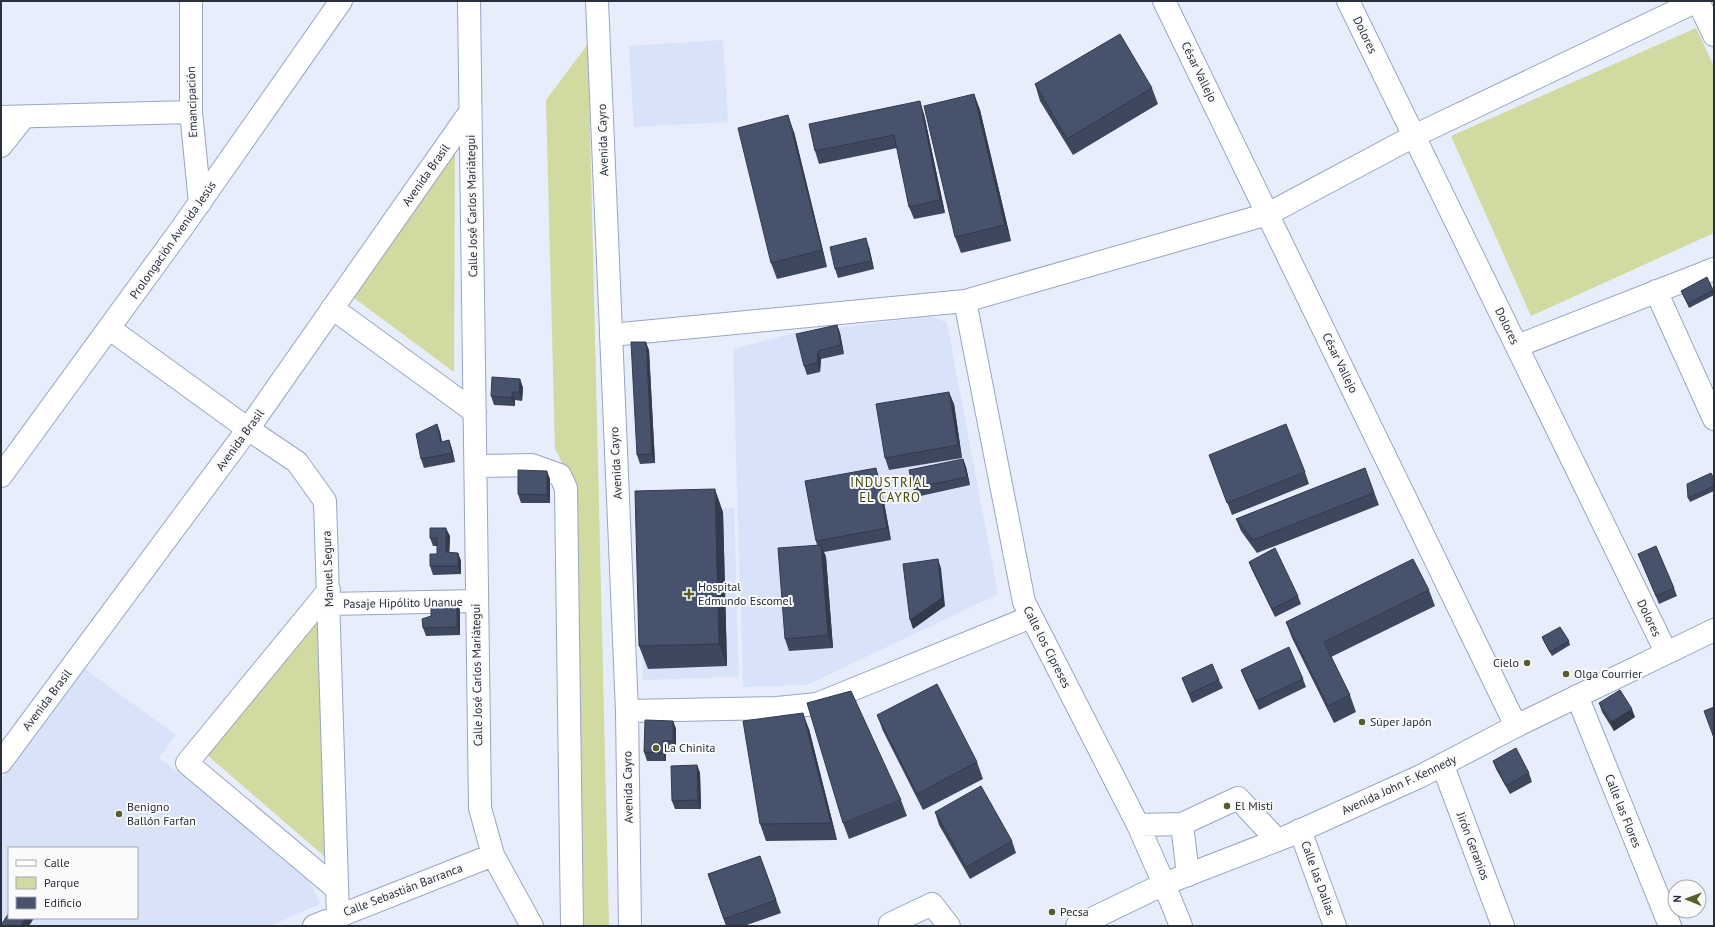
<svg xmlns="http://www.w3.org/2000/svg" width="1715" height="927" font-family="'PT Sans',sans-serif">
  <rect width="100%" height="100%" fill="#e7edfa"/>
  <!-- built -->
  <path fill="#d8e3f9" fill-rule="evenodd" d="M 723,40 L 728,122 L 634,127 L 629,46 Z
    M 932,316 L 947,323 L 998,594 L 807,685 L 743,687 L 733,349 L 790,334 Z
    M 734,508 L 739,677 L 643,680 L 639,510 Z
    M 82,667 L 176,735 L 159,758 L 301,860 L 320,904 L 270,926 L 1,926 L 1,780 ZM 9,848 L 137,848 L 137,918 L 9,918 Z"/>
  <!-- green -->
  <path fill="#d0daa1" d="M 1696,28 L 1714,66 L 1714,233 L 1531,316 L 1451,136 Z
    M 588,44 L 609,926 L 584,926 L 577,491 L 555,449 L 546,100 Z
    M 455,153 L 454,372 L 350,295 Z
    M 321,615 L 331,862 L 206,754 L 266,684 Z"/>
  <g fill="none" stroke-linecap="round" stroke-linejoin="round">
    <defs>
      <path id="minor" d="M 191,1 L 191,112 L 200,203
        M 469,1 L 480,808 L 493,855 L 532,926
        M 1164,1 L 1516,726
        M 1348,1 L 1666,652
        M 1698,1 L 1714,35
        M 1,117 L 191,112
        M 1,146 L 24,117
        M 1656,291 L 1714,419
        M 965,301 L 1024,602 L 1138,825 L 1164,884 L 1181,926
        M 332,308 L 475,412
        M 110,329 L 248,429 L 297,462 L 325,501 L 338,916
        M 611,335 L 965,301 L 1268,214 L 1414,136 L 1697,1
        M 1517,346 L 1714,269
        M 476,466 L 532,465 L 560,475 L 566,488 L 572,926
        M 329,590 L 187,763 L 337,889
        M 329,604 L 476,601
        M 1577,696 L 1670,926
        M 627,711 L 777,708 L 817,704 L 1031,617
        M 1,762 L 248,429 L 470,112
        M 1443,766 L 1503,926
        M 1138,825 L 1182,824
        M 1300,830 L 1335,926
        M 1188,875 L 1182,824 L 1238,798 L 1277,840
        M 314,926 L 493,855
        M 890,926 L 890,924 L 932,904 L 949,926"/>
      <path id="major" d="M 597,1 L 627,711 L 630,926
        M 1,476 L 184,225 L 341,1
        M 1077,926 L 1164,884 L 1288,836 L 1421,776 L 1516,726 L 1714,630"/>
    </defs>
    <!-- minor casing -->
    <use href="#minor" stroke="#98a6c3" stroke-width="24"/>
    <!-- major casing -->
    <use href="#major" stroke="#98a6c3" stroke-width="24"/>
    <!-- minor -->
    <use href="#minor" stroke="#fff" stroke-width="22"/>
    <!-- major -->
    <use href="#major" stroke="#fff" stroke-width="22"/>
  </g>
  <!-- wall -->
  <path fill="#3d475e" d="M 1035,84 L 1152,88 L 1158,104 L 1073,155 L 1040,101 Z
    M 974,94 L 980,110 L 1011,241 L 961,253 L 955,237 Z
    M 924,114 L 945,213 L 914,219 L 909,207 L 897,148 L 819,164 L 815,151 Z
    M 794,132 L 827,267 L 777,279 L 771,263 Z
    M 869,247 L 874,269 L 838,278 L 835,269 Z
    M 1713,290 L 1714,295 L 1689,308 L 1681,291 Z
    M 837,325 L 840,333 L 844,354 L 821,359 L 820,372 L 807,375 L 804,366 Z
    M 649,350 L 655,463 L 640,464 L 637,455 Z
    M 520,379 L 523,388 L 522,401 L 515,400 L 515,406 L 494,405 L 491,396 Z
    M 954,404 L 962,458 L 889,470 L 885,458 Z
    M 437,424 L 440,432 L 442,442 L 449,440 L 452,449 L 455,462 L 424,468 L 421,459 Z
    M 1209,455 L 1305,472 L 1309,484 L 1232,515 Z
    M 963,459 L 966,467 L 970,485 L 916,497 L 913,488 Z
    M 1365,468 L 1379,505 L 1257,553 L 1241,531 L 1236,519 Z
    M 550,479 L 550,503 L 521,503 L 518,494 Z
    M 1714,479 L 1714,491 L 1690,502 L 1688,498 Z
    M 880,481 L 891,540 L 824,552 L 826,557 L 833,648 L 789,651 L 785,639 L 817,545 L 816,541 Z
    M 723,512 L 727,666 L 648,669 L 639,646 Z
    M 450,536 L 449,553 L 458,553 L 461,561 L 461,574 L 433,575 L 430,566 L 437,554 L 437,546 L 433,546 L 430,538 Z
    M 1638,554 L 1674,588 L 1677,596 L 1659,604 Z
    M 1249,562 L 1298,596 L 1301,604 L 1275,617 L 1252,570 Z
    M 1429,590 L 1435,606 L 1331,657 L 1350,695 L 1356,712 L 1334,723 L 1292,638 L 1286,622 Z
    M 460,610 L 460,635 L 426,636 L 423,628 L 431,616 Z
    M 1542,637 L 1569,641 L 1570,645 L 1552,656 L 1544,642 Z
    M 1241,670 L 1303,679 L 1306,687 L 1259,710 L 1244,678 Z
    M 1182,678 L 1219,680 L 1223,688 L 1192,703 Z
    M 1599,703 L 1635,717 L 1614,731 L 1602,712 Z
    M 877,715 L 977,762 L 983,779 L 923,810 L 883,731 Z
    M 673,721 L 676,729 L 676,750 L 666,749 L 666,761 L 647,761 L 644,752 Z
    M 809,729 L 837,840 L 766,841 L 760,824 Z
    M 1493,761 L 1529,773 L 1532,782 L 1510,794 L 1496,769 Z
    M 697,765 L 700,773 L 701,809 L 675,809 L 672,801 Z
    M 901,800 L 907,816 L 849,839 L 843,823 Z
    M 935,812 L 1012,841 L 1016,853 L 970,879 L 939,825 Z
    M 760,856 L 781,913 L 744,926 L 726,926 L 708,874 Z"/>
  <!-- shaded-wall -->
  <path fill="#323a4c" d="M 974,94 L 980,110 L 1011,241 L 1005,225 Z
    M 920,101 L 924,114 L 945,213 L 940,200 Z
    M 788,115 L 794,132 L 827,267 L 822,250 Z
    M 866,238 L 869,247 L 874,269 L 871,261 Z
    M 837,325 L 840,333 L 844,354 L 841,345 Z
    M 646,342 L 649,350 L 655,463 L 652,454 Z
    M 818,351 L 821,359 L 820,372 L 817,363 Z
    M 520,379 L 523,388 L 522,401 L 519,392 Z
    M 512,392 L 515,400 L 515,406 L 512,398 Z
    M 949,392 L 954,404 L 962,458 L 958,445 Z
    M 437,424 L 440,432 L 444,451 L 441,442 Z
    M 449,440 L 452,449 L 455,462 L 452,453 Z
    M 963,459 L 966,467 L 970,485 L 967,477 Z
    M 876,468 L 880,481 L 891,540 L 887,528 Z
    M 547,471 L 550,479 L 550,503 L 547,495 Z
    M 715,489 L 723,512 L 727,666 L 719,644 Z
    M 446,528 L 450,536 L 449,561 L 446,552 Z
    M 821,545 L 826,557 L 833,648 L 828,635 Z
    M 458,553 L 461,561 L 461,574 L 458,566 Z
    M 938,559 L 941,568 L 945,606 L 913,629 L 910,620 Z
    M 457,602 L 460,610 L 460,635 L 457,627 Z
    M 1632,709 L 1635,717 L 1614,731 L 1611,722 Z
    M 803,713 L 809,729 L 837,840 L 831,823 Z
    M 673,721 L 676,729 L 676,750 L 673,741 Z
    M 663,741 L 666,749 L 666,761 L 663,753 Z
    M 697,765 L 700,773 L 701,809 L 698,800 Z
    M 26,918 L 34,918 L 29,926 L 20,926 Z"/>
  <!-- building -->
  <path fill="#47536d" stroke="#323a4c" d="M 1120,34 L 1152,88 L 1067,139 L 1035,84 Z
    M 974,94 L 1005,225 L 955,237 L 924,106 Z
    M 920,101 L 940,200 L 909,207 L 894,135 L 815,151 L 809,124 Z
    M 788,115 L 822,250 L 771,263 L 738,128 Z
    M 866,238 L 871,261 L 835,269 L 830,247 Z
    M 1707,277 L 1713,290 L 1688,304 L 1681,291 Z
    M 837,325 L 841,345 L 818,351 L 817,363 L 804,366 L 796,334 Z
    M 631,342 L 646,342 L 652,454 L 637,455 Z
    M 492,377 L 520,379 L 519,392 L 512,392 L 512,398 L 491,396 Z
    M 949,392 L 958,445 L 885,458 L 876,404 Z
    M 437,424 L 441,442 L 449,440 L 452,453 L 421,459 L 416,434 Z
    M 1286,424 L 1305,472 L 1227,503 L 1209,455 Z
    M 963,459 L 967,477 L 913,488 L 909,470 Z
    M 876,468 L 887,528 L 816,541 L 805,481 Z
    M 1365,468 L 1374,493 L 1253,540 L 1236,519 Z
    M 518,470 L 547,471 L 547,495 L 518,494 Z
    M 1711,473 L 1714,479 L 1714,486 L 1688,498 L 1687,484 Z
    M 715,489 L 719,644 L 639,646 L 635,491 Z
    M 430,528 L 446,528 L 446,552 L 458,553 L 458,566 L 430,566 L 430,554 L 437,554 L 437,538 L 430,538 Z
    M 821,545 L 828,635 L 785,639 L 778,548 Z
    M 1656,546 L 1674,588 L 1656,596 L 1638,554 Z
    M 1275,548 L 1298,596 L 1272,609 L 1249,562 Z
    M 938,559 L 942,598 L 910,620 L 903,564 Z
    M 1413,559 L 1429,590 L 1324,642 L 1350,695 L 1328,706 L 1286,622 Z
    M 457,602 L 457,627 L 423,628 L 422,619 L 431,616 L 431,603 Z
    M 1560,627 L 1569,641 L 1550,652 L 1542,637 Z
    M 1289,647 L 1303,679 L 1256,701 L 1241,670 Z
    M 1212,664 L 1219,680 L 1189,694 L 1182,678 Z
    M 937,684 L 977,762 L 917,794 L 877,715 Z
    M 1620,690 L 1632,709 L 1611,722 L 1599,703 Z
    M 851,691 L 901,800 L 843,823 L 807,703 Z
    M 1714,707 L 1714,738 L 1704,711 Z
    M 803,713 L 831,823 L 760,824 L 743,721 Z
    M 645,720 L 673,721 L 673,741 L 663,741 L 663,753 L 644,752 Z
    M 1516,748 L 1529,773 L 1506,786 L 1493,761 Z
    M 697,765 L 698,800 L 672,801 L 671,766 Z
    M 981,786 L 1012,841 L 966,867 L 935,812 Z
    M 760,856 L 776,900 L 724,919 L 708,874 Z
    M 9,913 L 9,918 L 26,918 L 20,926 L 1,926 L 1,925 Z"/>
  <!-- markers -->
  <g fill="#565d2b" stroke="#fafafa" stroke-width="1.5">
    <path d="M687 588h4v4h4v4h-4v4h-4v-4h-4v-4h4z"/>
    <circle cx="1527" cy="663" r="4"/>
    <circle cx="1566" cy="674" r="4"/>
    <circle cx="1362" cy="722" r="4"/>
    <circle cx="656" cy="748" r="4"/>
    <circle cx="1227" cy="806" r="4"/>
    <circle cx="119" cy="814" r="4"/>
    <circle cx="1052" cy="912" r="4"/>
  </g>
  <g text-anchor="middle" stroke-width="4" stroke-linejoin="round" paint-order="stroke">
    <!-- street labels -->
    <g font-size="12" fill="#292f3b" stroke="#fafafa">
      <text transform="translate(1365 35) rotate(64)" y="4">Dolores</text>
      <text transform="translate(1199 72) rotate(64)" y="4">César Vallejo</text>
      <text transform="translate(192 102) rotate(-92)" y="4">Emancipación</text>
      <text transform="translate(603 140) rotate(-92)" y="4">Avenida Cayro</text>
      <text transform="translate(426 175) rotate(-55)" y="4">Avenida Brasil</text>
      <text transform="translate(472 206) rotate(-91)" y="4">Calle José Carlos Mariátegui</text>
      <text transform="translate(173 240) rotate(-55)" y="4">Prolongación Avenida Jesús</text>
      <text transform="translate(1507 326) rotate(64)" y="4">Dolores</text>
      <text transform="translate(1340 363) rotate(64)" y="4">César Vallejo</text>
      <text transform="translate(240 440) rotate(-54)" y="4">Avenida Brasil</text>
      <text transform="translate(616 463) rotate(-93)" y="4">Avenida Cayro</text>
      <text transform="translate(328 569) rotate(-92)" y="4">Manuel Segura</text>
      <text transform="translate(403 603) rotate(-1)" y="4">Pasaje Hipólito Unanue</text>
      <text transform="translate(1649 618) rotate(64)" y="4">Dolores</text>
      <text transform="translate(1047 647) rotate(63)" y="4">Calle los Cipreses</text>
      <text transform="translate(477 675) rotate(-91)" y="4">Calle José Carlos Mariátegui</text>
      <text transform="translate(47 700) rotate(-53)" y="4">Avenida Brasil</text>
      <text transform="translate(1399 785) rotate(-25)" y="4">Avenida John F. Kennedy</text>
      <text transform="translate(628 787) rotate(-91)" y="4">Avenida Cayro</text>
      <text transform="translate(1623 811) rotate(68)" y="4">Calle las Flores</text>
      <text transform="translate(1473 846) rotate(69)" y="4">Jirón Geranios</text>
      <text transform="translate(1318 878) rotate(70)" y="4">Calle las Dalias</text>
      <text transform="translate(403 890) rotate(-21)" y="4">Calle Sebastián Barranca</text>
    </g>
    <!-- poi labels -->
    <g font-size="12" fill="#292f3b" stroke="#fafafa" text-anchor="start">
      <text x="698" y="591">Hospital<tspan x="698" dy="14">Edmundo Escomel</tspan></text>
      <text x="1519" y="667" text-anchor="end">Cielo</text>
      <text x="1574" y="678">Olga Courrier</text>
      <text x="1370" y="726">Súper Japón</text>
      <text x="664" y="752">La Chinita</text>
      <text x="1235" y="810">El Misti</text>
      <text x="127" y="811">Benigno<tspan x="127" dy="14">Ballón Farfan</tspan></text>
      <text x="1060" y="916">Pecsa</text>
    </g>
    <!-- neighbourhood labels -->
    <g font-size="13" letter-spacing="1" fill="#404609" stroke="#fafafa">
      <text x="890" y="487">INDUSTRIAL<tspan x="890" dy="15">EL CAYRO</tspan></text>
    </g>
  </g>
  <!-- border -->
  <rect width="1715" height="927" fill="none" stroke="#292f3b" stroke-width="4"/>
  <!-- legend -->
  <rect x="8" y="847" width="130" height="72" fill="#fafafa" stroke="#a6a9ae"/>
  <rect x="16" y="860" width="20" height="6" fill="#ffffff" stroke="#a6a9ae"/>
  <text x="44" y="867" font-size="12" fill="#292f3b">Calle</text>
  <rect x="16" y="877" width="20" height="12" fill="#d0daa1" stroke="#a6a9ae"/>
  <text x="44" y="887" font-size="12" fill="#292f3b">Parque</text>
  <rect x="16" y="897" width="20" height="12" fill="#47536d" stroke="#a6a9ae"/>
  <text x="44" y="907" font-size="12" fill="#292f3b">Edificio</text>
  <!-- north arrow -->
  <g transform="translate(1687 899) rotate(271)"><circle r="19" fill="#fafafa" stroke="#a6a9ae"/>
  <path d="M0-3L7 15L0 10L-7 15Z" fill="#565d2b"/>
  <text y="-6" font-size="11" font-weight="bold" text-anchor="middle" fill="#292f3b">N</text>
  </g>
</svg>
